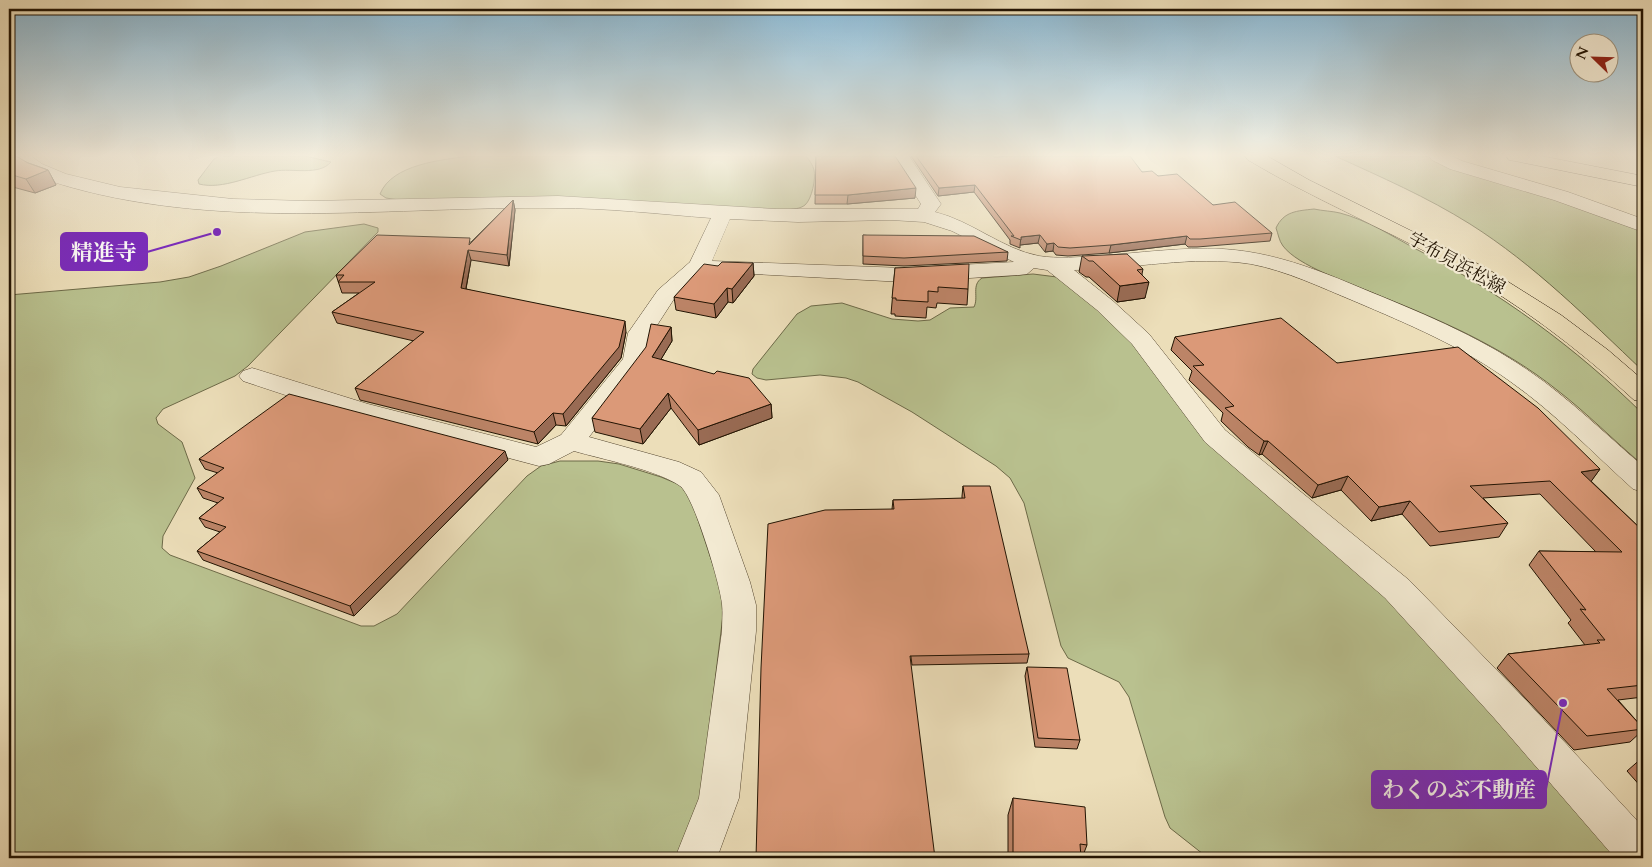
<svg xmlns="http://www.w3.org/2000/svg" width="1652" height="867" font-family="Cardo,'Noto Serif JP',serif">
  <rect width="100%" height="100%" fill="#ecdeb9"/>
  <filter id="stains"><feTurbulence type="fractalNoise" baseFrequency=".004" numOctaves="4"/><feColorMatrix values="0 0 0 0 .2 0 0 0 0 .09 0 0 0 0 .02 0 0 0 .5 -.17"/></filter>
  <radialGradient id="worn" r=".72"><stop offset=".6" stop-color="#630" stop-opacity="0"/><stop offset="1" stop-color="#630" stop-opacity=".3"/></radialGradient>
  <!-- green -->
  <path fill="#b9c18f" stroke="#6d6a48" d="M 220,156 L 305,156 L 331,162 C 319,176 292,168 275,171 C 251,175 223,190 199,184 L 198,180 L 214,159 Z
    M 469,156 L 806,156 C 809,160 813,165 814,170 C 816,178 812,199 805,205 C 800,209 793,209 786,210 L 542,197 L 399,200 L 386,198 L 380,194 C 392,164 442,160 469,156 Z
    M 1335,156 L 1429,156 L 1584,209 L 1643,231 L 1643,371 C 1588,319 1535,265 1470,224 C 1427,197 1381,177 1335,156 Z
    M 1314,209 C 1323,211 1332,211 1340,213 C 1367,220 1392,236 1416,249 C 1500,292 1576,348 1643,414 L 1643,465 C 1614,441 1587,413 1557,390 C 1502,346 1438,319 1373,293 C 1349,283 1298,266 1283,246 C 1279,241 1278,233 1276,228 C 1284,211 1297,211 1314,209 Z
    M 364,224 L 378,228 L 378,232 L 248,366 L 235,376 L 163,409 L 156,418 L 158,424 L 182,442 L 195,478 L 163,536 L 162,548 L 170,555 L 361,626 L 374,626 L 397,614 L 527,476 L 541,466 L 560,461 L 598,461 L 619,464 L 661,477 L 680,485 L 691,499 L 720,586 L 724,607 L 701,795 L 680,849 L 674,858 L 9,858 L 9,295 L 160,282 L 189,277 L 221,266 L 305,232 Z
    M 1033,274 L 1057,277 L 1079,291 L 1388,592 L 1496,708 L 1628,858 L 1208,858 L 1170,828 L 1165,817 L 1129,697 L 1119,682 L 1068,658 L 1061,646 L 1024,503 L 1010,478 L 996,466 L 912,412 L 858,382 L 846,378 L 820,375 L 766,380 L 757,378 L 752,374 L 753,369 L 797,314 L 811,306 L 842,303 L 892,319 L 918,321 L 930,320 L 950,308 L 974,307 C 979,297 971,285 982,278 Z"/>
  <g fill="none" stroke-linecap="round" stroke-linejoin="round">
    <defs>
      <path id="minor" d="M 10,156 L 31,156 L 42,164 L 66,174 L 120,187 L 233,199 L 308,201 L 558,196 L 776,209 L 918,209 L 921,204 L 891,156 L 909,156 L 941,204 L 935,212 C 972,221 1002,249 1039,256 C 1058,259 1079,257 1098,256 C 1139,253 1181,247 1223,249 C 1272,252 1316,269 1361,288 C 1419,312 1477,335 1529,371 C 1570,399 1605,434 1643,466 L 1643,492 L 1633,489 C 1593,453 1555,413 1511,382 C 1463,347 1408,324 1354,301 C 1320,287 1287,271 1251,264 C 1192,255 1133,269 1074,270 L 1113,301 L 1149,334 L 1225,430 L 1409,580 L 1520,694 L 1643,827 L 1643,858 L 1615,858 L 1494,718 L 1385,598 L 1205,442 L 1132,344 L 1097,310 L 1047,270 L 1034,268 L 1027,274 L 1019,275 L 904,282 L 716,272 L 707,269 L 674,299 L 652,333 L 647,360 L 589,437 L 679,462 L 701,472 L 719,495 L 750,582 L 756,605 L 756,631 L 739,798 L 717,858 L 675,858 L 699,798 L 722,631 C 722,622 723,613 722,604 C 720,584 694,496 680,486 C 658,470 601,459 574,451 L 549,464 L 539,466 L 349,416 L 243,381 L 239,376 L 243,371 L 252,368 L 368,404 L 536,447 L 561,435 L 623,359 L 628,333 L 658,290 L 690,262 L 711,218 C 659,214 608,208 556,208 C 395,206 227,231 70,187 C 50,181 23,174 10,156 ZM 730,219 L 798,222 L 891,220 L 924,222 L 952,231 L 1014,262 L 904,268 L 712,261 Z
        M 1429,156 L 1452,156 L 1462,161 L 1568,192 L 1643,219 L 1643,232 L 1554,200 L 1450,169 L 1432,160 Z"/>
      <path id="major" d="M 1245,156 L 1267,156 L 1309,180 L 1486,268 L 1561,315 L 1608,350 L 1643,380 L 1643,402 L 1634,400 C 1577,347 1515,301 1447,263 C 1381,227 1312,198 1248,160 Z
        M 1506,156 L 1541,156 L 1643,176 L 1643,187 L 1515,161 L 1509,160 Z"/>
    </defs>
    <!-- minor casing -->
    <use href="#minor" stroke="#544630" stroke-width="1"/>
    <!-- major casing -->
    <use href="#major" stroke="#211302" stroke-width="1"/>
    <!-- minor -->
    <use href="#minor" fill="#f3ead2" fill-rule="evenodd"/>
    <!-- major -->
    <use href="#major" fill="#ecdeb9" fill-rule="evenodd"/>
  </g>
  <!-- wall -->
  <path fill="#bc8467" stroke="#211302" d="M 9,156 L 48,170 L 56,185 L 35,193 L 9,186 Z
    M 816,156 L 915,198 L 847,204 L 815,204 Z
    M 911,156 L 993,156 L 994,157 L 1142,172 L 1158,176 L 1213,205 L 1272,233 L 1270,241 L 1197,247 L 1188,247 L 1185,244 L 1109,253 L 1068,256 L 1056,255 L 1053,251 L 1045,252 L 1038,243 L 1020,245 L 1020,248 L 1010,244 L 1010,240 L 974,192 L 938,196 Z
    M 513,200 L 515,210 L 509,266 L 471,260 L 466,289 L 626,332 L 621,358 L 566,426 L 556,425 L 538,444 L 360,400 L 355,388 L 414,341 L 337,323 L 332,312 L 359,293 L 342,293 L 336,275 L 471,242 Z
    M 863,235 L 1008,252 L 1007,261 L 904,266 L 863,264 Z
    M 1082,256 L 1143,269 L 1142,274 L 1145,298 L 1117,302 L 1089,277 L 1086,277 L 1079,272 Z
    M 753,263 L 754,276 L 733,303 L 728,302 L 716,318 L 676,310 L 674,297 L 718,266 Z
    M 895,268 L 968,289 L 967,305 L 937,303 L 936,308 L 927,307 L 926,318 L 895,316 L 895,314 L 891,314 Z
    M 671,327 L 672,341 L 661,359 L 771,404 L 772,418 L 699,445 L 671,408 L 643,444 L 595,432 L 592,418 Z
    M 1175,337 L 1337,363 L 1600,469 L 1591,481 L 1643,531 L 1643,697 L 1618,700 L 1643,728 L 1643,730 L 1630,742 L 1574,750 L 1497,668 L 1508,654 L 1585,645 L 1568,623 L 1571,620 L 1529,565 L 1539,551 L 1596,552 L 1540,494 L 1483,498 L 1508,523 L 1499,537 L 1430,546 L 1402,514 L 1371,521 L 1341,490 L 1312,498 L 1262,454 L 1259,455 L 1248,447 L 1221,421 L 1223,413 L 1189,380 L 1192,371 L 1171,350 Z
    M 199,459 L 508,460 L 354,616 L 203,560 L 197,551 L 220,532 L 205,527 L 199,518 L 218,503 L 203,498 L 197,488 L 218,473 L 205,469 Z
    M 963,486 L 1029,654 L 1027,663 L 912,665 L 892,509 L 893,500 L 962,499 L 962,496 Z
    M 1027,667 L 1080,740 L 1077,749 L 1035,747 L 1025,676 Z
    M 1643,757 L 1643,789 L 1627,771 Z
    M 1013,798 L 1087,845 L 1082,858 L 1008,858 L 1008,815 Z"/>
  <!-- shaded-wall -->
  <path fill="#996b54" stroke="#211302" d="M 48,170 L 56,185 L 35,193 L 26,179 Z
    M 975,185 L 974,192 L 938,196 L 939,188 Z
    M 916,188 L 915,198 L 847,204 L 848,195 Z
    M 513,200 L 515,210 L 509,266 L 507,255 Z
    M 1040,235 L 1038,243 L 1020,245 L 1021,237 Z
    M 1187,236 L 1185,244 L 1109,253 L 1111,245 Z
    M 1054,243 L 1053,251 L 1045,252 L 1047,244 Z
    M 468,250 L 471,260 L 464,299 L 461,288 Z
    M 753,263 L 754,276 L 733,303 L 732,289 Z
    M 1149,282 L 1145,298 L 1117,302 L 1120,286 Z
    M 727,288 L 728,302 L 716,318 L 714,304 Z
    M 625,321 L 626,332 L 621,358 L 566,426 L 563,414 Z
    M 671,327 L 672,341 L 654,371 L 652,357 Z
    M 668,393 L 671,408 L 643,444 L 640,429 Z
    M 771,404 L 772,418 L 699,445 L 698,430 Z
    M 553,413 L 556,425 L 538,444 L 534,432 Z
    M 1264,441 L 1268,441 L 1262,454 L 1259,455 Z
    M 505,451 L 508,460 L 354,616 L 350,606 Z
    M 1600,469 L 1590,483 L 1581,472 Z
    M 1348,476 L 1341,490 L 1312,498 L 1318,485 Z
    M 1410,501 L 1402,514 L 1371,521 L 1379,507 Z"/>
  <!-- building -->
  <path fill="#db9978" stroke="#211302" d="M 9,156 L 16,156 L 28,163 L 48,170 L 26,179 L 9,174 Z
    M 816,156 L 895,156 L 916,188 L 848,195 L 815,195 Z
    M 916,156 L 993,156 L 994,157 L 1015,156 L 1130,156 L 1142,172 L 1152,171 L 1158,176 L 1177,174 L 1213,205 L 1235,202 L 1272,233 L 1200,239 L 1190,239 L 1187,236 L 1111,245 L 1070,248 L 1058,247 L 1054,243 L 1047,244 L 1040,235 L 1021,237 L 1021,240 L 1011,236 L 1014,236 L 975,185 L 939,188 Z
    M 513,200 L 507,255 L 468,250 L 461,288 L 625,321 L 619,347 L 563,414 L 553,413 L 534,432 L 355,388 L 424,332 L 332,312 L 375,282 L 338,282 L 344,275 L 336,275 L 377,235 L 470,238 L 469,245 Z
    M 863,235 L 974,236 L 1008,252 L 904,258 L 863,256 Z
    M 1127,254 L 1143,269 L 1137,270 L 1149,282 L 1120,286 L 1093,261 L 1089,261 L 1082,256 Z
    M 722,262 L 753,263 L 732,289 L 727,288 L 714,304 L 674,297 L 704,264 L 718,266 Z
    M 969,264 L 968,289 L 938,287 L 938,292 L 928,291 L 928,302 L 896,300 L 896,298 L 892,298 L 895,268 Z
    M 1281,318 L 1337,363 L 1458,347 L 1538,408 L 1600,469 L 1581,472 L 1643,531 L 1643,685 L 1607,689 L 1643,728 L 1643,729 L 1587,736 L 1508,654 L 1600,643 L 1597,640 L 1605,640 L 1580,609 L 1586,610 L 1539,551 L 1622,552 L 1550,481 L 1470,486 L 1508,523 L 1439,532 L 1410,501 L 1379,507 L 1348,476 L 1318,485 L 1268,441 L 1264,441 L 1254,433 L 1225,408 L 1234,406 L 1193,366 L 1204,365 L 1175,337 Z
    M 651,324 L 671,327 L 652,357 L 714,374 L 717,371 L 749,378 L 771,404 L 698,430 L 668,393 L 640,429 L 592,418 L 646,347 Z
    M 289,394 L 505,451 L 350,606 L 197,551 L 226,527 L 199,518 L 224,498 L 197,488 L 224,468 L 199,459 Z
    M 963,486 L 990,486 L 1029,654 L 910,656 L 935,858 L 756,858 L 761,668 L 768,524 L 825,510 L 894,509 L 893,500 L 965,498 Z
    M 1027,667 L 1067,668 L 1080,740 L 1038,738 Z
    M 1013,798 L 1085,807 L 1087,845 L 1080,844 L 1081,858 L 1013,858 Z"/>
  <!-- sky -->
  <linearGradient id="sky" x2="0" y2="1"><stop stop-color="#88b7d3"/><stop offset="0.56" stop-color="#f6f0e0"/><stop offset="1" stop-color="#f6f0e0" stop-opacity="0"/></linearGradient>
  <rect width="1652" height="277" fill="url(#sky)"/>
  <g text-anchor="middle" stroke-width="4.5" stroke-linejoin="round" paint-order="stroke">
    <!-- far-street labels -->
    <g font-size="18" fill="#211302" stroke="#f3ead2">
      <text transform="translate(1457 263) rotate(29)" y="6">宇布見浜松線</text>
    </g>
  </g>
  <!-- callouts -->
  <path fill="none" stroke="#7b2cbf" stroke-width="2" d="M217 232L147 252M1563 703L1546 789"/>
  <g fill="#7b2cbf" stroke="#f3ead2" stroke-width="2">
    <circle cx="217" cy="232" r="5"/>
    <circle cx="1563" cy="703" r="5"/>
  </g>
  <g fill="#7b2cbf" stroke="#7b2cbf" stroke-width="2">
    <rect x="61" y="233" width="86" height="37" rx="5"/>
    <rect x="1372" y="771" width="174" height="37" rx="5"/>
  </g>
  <g font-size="22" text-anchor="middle" font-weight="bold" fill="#fff">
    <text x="104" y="260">精進寺</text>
    <text x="1459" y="797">わくのぶ不動産</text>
  </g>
  <!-- margin -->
  <rect width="1652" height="867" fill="none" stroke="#ecdeb9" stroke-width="30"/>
  <rect x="10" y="10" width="1632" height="847" fill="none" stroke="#211302" stroke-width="2.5"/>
  <rect x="15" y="15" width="1622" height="837" fill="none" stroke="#211302"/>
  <!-- north arrow -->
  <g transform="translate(1594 58) rotate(293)"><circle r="24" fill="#f3ead2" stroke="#9f947f"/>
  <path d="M0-4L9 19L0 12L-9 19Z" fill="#8f2418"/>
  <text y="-8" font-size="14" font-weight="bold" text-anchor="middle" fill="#211302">N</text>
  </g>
  <rect width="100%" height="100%" filter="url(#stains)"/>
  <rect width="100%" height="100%" fill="url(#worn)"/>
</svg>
